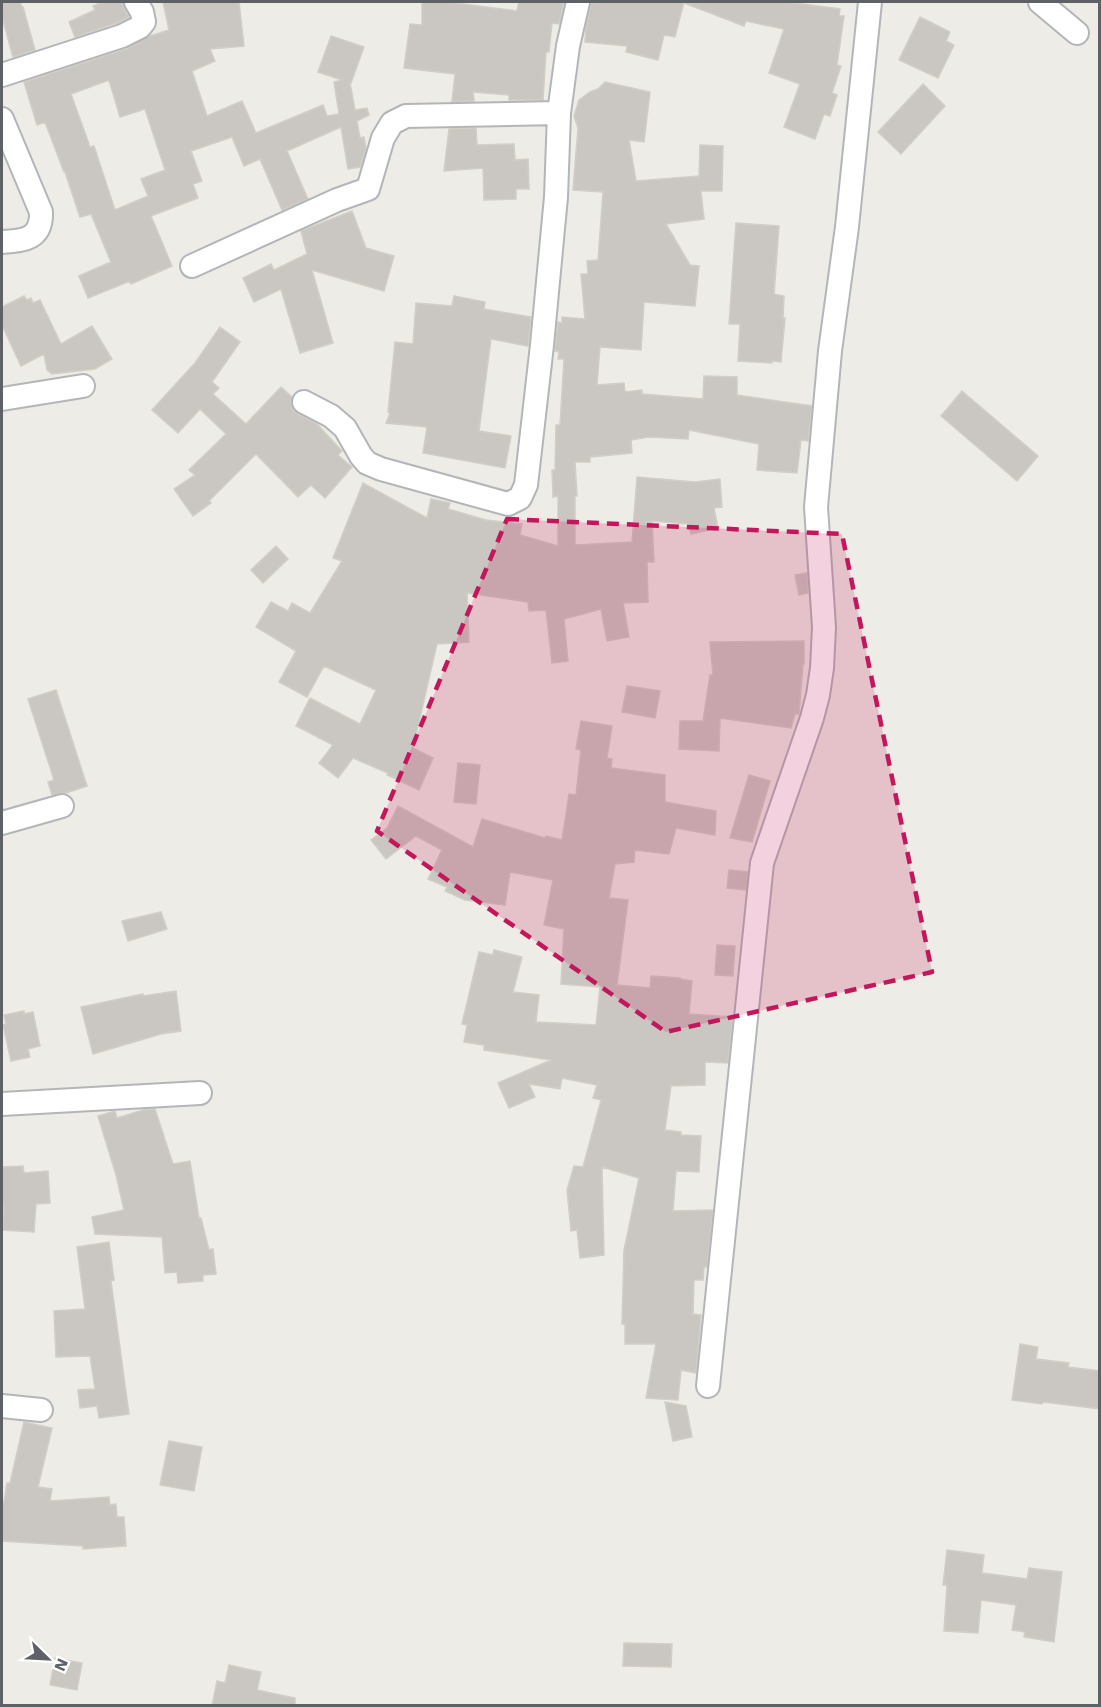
<svg xmlns="http://www.w3.org/2000/svg" width="1101" height="1707" font-family="'Work Sans',sans-serif">
  <rect width="100%" height="100%" fill="#eeece6"/>
  <!-- building -->
  <path fill="#cac7c2" stroke="#d2cec5" stroke-width="1.5" fill-rule="evenodd" d="M 2,2 L 20,2 L 22,7 L 23,7 L 35,50 L 13,57 L 2,17 Z
    M 103,2 L 123,2 L 124,8 L 129,17 L 117,23 L 75,37 L 69,22 L 95,10 L 93,6 Z
    M 163,2 L 239,2 L 244,46 L 210,49 L 215,61 L 192,71 L 207,116 L 242,101 L 256,133 L 323,105 L 327,116 L 339,114 L 334,82 L 342,80 L 318,72 L 331,36 L 364,47 L 351,83 L 350,83 L 355,110 L 367,108 L 369,115 L 357,121 L 360,138 L 364,137 L 366,149 L 360,167 L 348,169 L 341,127 L 287,151 L 308,199 L 282,210 L 260,159 L 244,166 L 232,137 L 191,151 L 202,181 L 193,184 L 198,198 L 151,216 L 172,266 L 131,284 L 130,281 L 88,298 L 79,276 L 111,262 L 91,214 L 80,217 L 65,172 L 64,172 L 45,122 L 37,125 L 24,82 L 126,49 L 150,36 L 169,30 ZM 109,80 L 120,117 L 145,109 L 165,170 L 141,179 L 148,196 L 115,210 L 94,146 L 90,147 L 71,94 Z
    M 422,2 L 447,2 L 517,11 L 519,2 L 564,2 L 559,24 L 552,23 L 549,52 L 546,52 L 543,100 L 509,100 L 509,95 L 473,92 L 474,101 L 452,102 L 455,74 L 404,68 L 410,24 L 422,25 Z
    M 598,2 L 684,2 L 675,37 L 664,35 L 658,60 L 626,52 L 627,46 L 585,42 L 586,28 L 591,3 L 598,3 Z
    M 684,2 L 787,2 L 840,9 L 839,16 L 844,16 L 837,65 L 841,66 L 832,93 L 837,95 L 830,116 L 824,114 L 815,139 L 784,127 L 800,84 L 769,73 L 784,29 L 746,21 L 744,26 L 684,3 Z
    M 920,17 L 950,32 L 946,41 L 954,45 L 938,78 L 899,60 Z
    M 605,82 L 650,92 L 644,142 L 629,140 L 636,181 L 699,176 L 699,179 L 700,145 L 723,146 L 722,191 L 701,191 L 704,219 L 666,224 L 690,265 L 699,266 L 695,306 L 644,302 L 641,350 L 600,347 L 597,385 L 624,383 L 625,392 L 642,390 L 642,394 L 703,399 L 704,376 L 737,377 L 737,395 L 812,406 L 808,441 L 801,440 L 797,473 L 757,470 L 759,444 L 689,430 L 688,439 L 649,437 L 631,440 L 632,453 L 590,457 L 590,462 L 575,462 L 577,496 L 575,496 L 575,545 L 632,542 L 637,477 L 695,482 L 720,479 L 722,507 L 714,508 L 718,528 L 691,534 L 688,524 L 652,521 L 654,562 L 647,562 L 648,602 L 623,603 L 629,637 L 607,641 L 601,609 L 564,619 L 568,661 L 552,663 L 546,610 L 529,611 L 528,602 L 467,593 L 469,642 L 437,644 L 413,748 L 433,758 L 419,790 L 387,775 L 388,773 L 353,758 L 338,778 L 319,763 L 333,745 L 296,726 L 310,698 L 360,724 L 376,690 L 324,666 L 307,697 L 279,682 L 296,651 L 256,627 L 271,602 L 288,611 L 292,603 L 310,613 L 342,561 L 333,558 L 363,483 L 427,518 L 431,499 L 450,503 L 448,509 L 486,520 L 522,524 L 520,535 L 558,546 L 558,496 L 553,497 L 552,470 L 555,470 L 556,425 L 560,425 L 564,359 L 558,359 L 559,352 L 555,351 L 558,322 L 562,323 L 562,317 L 585,319 L 581,274 L 588,274 L 587,261 L 598,260 L 603,192 L 573,190 L 578,128 L 574,116 L 579,100 L 590,92 L 598,89 Z
    M 923,84 L 945,106 L 901,154 L 878,132 Z
    M 476,128 L 477,145 L 514,144 L 515,160 L 528,159 L 529,189 L 516,189 L 516,199 L 484,200 L 483,168 L 444,171 L 449,129 Z
    M 352,211 L 366,248 L 394,256 L 384,291 L 312,270 L 333,343 L 300,353 L 281,289 L 254,302 L 243,278 L 271,264 L 274,270 L 307,254 L 301,231 Z
    M 736,223 L 779,226 L 774,294 L 784,296 L 783,318 L 785,318 L 781,362 L 772,361 L 772,363 L 738,361 L 740,324 L 729,324 Z
    M 24,296 L 27,300 L 31,298 L 33,303 L 40,300 L 61,344 L 92,326 L 112,359 L 95,369 L 52,374 L 47,370 L 44,354 L 21,366 L 2,325 L 2,307 Z
    M 454,296 L 485,302 L 484,309 L 531,317 L 528,346 L 491,339 L 479,431 L 511,436 L 505,468 L 423,453 L 427,427 L 386,423 L 390,413 L 388,412 L 395,342 L 413,344 L 416,303 L 452,306 Z
    M 220,327 L 240,342 L 212,382 L 219,388 L 213,394 L 246,424 L 281,387 L 292,397 L 291,403 L 293,410 L 298,414 L 317,424 L 342,451 L 338,455 L 352,467 L 325,498 L 311,485 L 298,497 L 256,454 L 209,501 L 211,503 L 193,516 L 174,489 L 195,475 L 189,470 L 226,434 L 200,409 L 178,433 L 152,410 L 195,363 Z
    M 962,391 L 1038,456 L 1017,481 L 941,416 Z
    M 276,546 L 288,559 L 263,583 L 251,570 Z
    M 807,573 L 808,593 L 799,595 L 795,575 Z
    M 804,641 L 804,664 L 803,664 L 799,714 L 795,714 L 791,728 L 720,718 L 719,751 L 679,749 L 680,721 L 703,721 L 710,675 L 713,675 L 710,642 Z
    M 627,686 L 660,691 L 655,718 L 622,712 Z
    M 56,690 L 87,786 L 66,793 L 52,795 L 48,782 L 54,780 L 28,699 Z
    M 581,721 L 612,726 L 607,758 L 612,759 L 611,768 L 665,775 L 665,802 L 716,811 L 715,835 L 676,828 L 669,854 L 635,850 L 634,862 L 615,864 L 609,898 L 628,900 L 617,985 L 650,988 L 651,976 L 680,978 L 680,979 L 692,981 L 689,1014 L 733,1017 L 728,1063 L 705,1062 L 705,1085 L 671,1086 L 665,1130 L 681,1132 L 681,1135 L 701,1136 L 699,1172 L 676,1171 L 673,1211 L 713,1210 L 707,1267 L 704,1267 L 703,1280 L 694,1280 L 693,1314 L 701,1315 L 696,1373 L 681,1370 L 678,1400 L 646,1398 L 656,1344 L 625,1344 L 625,1324 L 622,1324 L 624,1250 L 639,1178 L 602,1167 L 604,1255 L 580,1258 L 577,1230 L 571,1231 L 567,1190 L 574,1166 L 583,1167 L 601,1100 L 593,1098 L 597,1085 L 562,1078 L 560,1089 L 529,1084 L 535,1097 L 509,1108 L 498,1083 L 551,1060 L 484,1050 L 484,1045 L 464,1042 L 467,1025 L 462,1024 L 479,952 L 493,955 L 494,950 L 522,957 L 513,992 L 539,995 L 536,1022 L 596,1025 L 600,987 L 561,984 L 564,929 L 544,925 L 553,880 L 510,872 L 505,905 L 465,900 L 445,891 L 447,887 L 428,879 L 442,850 L 416,836 L 386,859 L 371,840 L 387,828 L 398,806 L 473,847 L 482,819 L 545,838 L 546,836 L 562,840 L 569,794 L 576,795 L 581,750 L 576,749 Z
    M 458,763 L 480,765 L 476,804 L 454,802 Z
    M 749,775 L 770,781 L 752,842 L 730,838 Z
    M 729,870 L 748,872 L 746,890 L 727,888 Z
    M 161,912 L 167,929 L 128,941 L 122,921 Z
    M 717,945 L 735,946 L 733,976 L 715,975 Z
    M 176,991 L 181,1031 L 161,1034 L 93,1054 L 81,1007 L 143,994 L 143,996 Z
    M 24,1011 L 24,1014 L 33,1012 L 40,1046 L 28,1049 L 30,1057 L 11,1061 L 3,1025 L 6,1024 L 4,1015 Z
    M 155,1109 L 173,1164 L 190,1161 L 199,1218 L 201,1218 L 209,1250 L 213,1249 L 216,1274 L 203,1275 L 203,1281 L 178,1283 L 177,1272 L 165,1273 L 162,1237 L 95,1234 L 92,1217 L 124,1210 L 116,1175 L 98,1116 L 115,1111 L 117,1118 L 143,1110 Z
    M 23,1166 L 24,1173 L 48,1171 L 50,1203 L 36,1204 L 34,1232 L 2,1230 L 4,1206 L 2,1206 L 2,1167 Z
    M 109,1242 L 114,1280 L 111,1281 L 129,1414 L 99,1418 L 97,1406 L 80,1408 L 78,1390 L 95,1389 L 90,1356 L 56,1357 L 54,1311 L 85,1309 L 77,1247 Z
    M 1020,1344 L 1038,1347 L 1036,1359 L 1069,1363 L 1068,1367 L 1100,1371 L 1100,1409 L 1043,1402 L 1042,1404 L 1012,1400 Z
    M 665,1402 L 686,1406 L 692,1437 L 673,1441 Z
    M 24,1422 L 52,1428 L 38,1487 L 52,1489 L 50,1501 L 109,1497 L 110,1505 L 116,1504 L 117,1517 L 124,1517 L 126,1546 L 83,1549 L 83,1546 L 2,1541 L 2,1502 L 4,1502 L 7,1483 L 10,1483 Z
    M 169,1441 L 202,1447 L 194,1491 L 160,1485 Z
    M 947,1550 L 984,1555 L 982,1573 L 1027,1579 L 1029,1568 L 1062,1572 L 1054,1642 L 1024,1637 L 1025,1632 L 1012,1630 L 1016,1605 L 981,1600 L 978,1633 L 944,1631 L 947,1585 L 943,1585 Z
    M 624,1643 L 672,1644 L 671,1667 L 623,1666 Z
    M 55,1658 L 82,1663 L 77,1690 L 50,1685 Z
    M 229,1665 L 261,1672 L 257,1690 L 295,1698 L 295,1706 L 212,1706 L 217,1681 L 225,1683 Z"/>
  <g fill="none" stroke-linecap="round" stroke-linejoin="round">
    <defs>
      <path id="street" d="M 1040,2 L 1077,33
        M 2,75 L 122,36 L 140,27 L 144,22 L 142,12 L 136,2
        M 2,119 L 41,212 C 42,239 24,241 2,242
        M 192,266 L 337,200 L 368,189 L 383,138 L 392,123 L 406,116 L 559,113
        M 2,399 L 83,386
        M 304,402 L 331,416 L 345,428 L 361,456 L 367,463 L 381,469 L 508,504 L 520,498 L 526,485 L 542,345 L 556,197 L 559,113 L 568,46 L 578,2
        M 2,823 L 62,806
        M 2,1104 L 200,1093
        M 708,1386 L 762,863 L 812,718 L 818,695 L 822,668 L 824,627 L 816,507 L 830,351 L 847,227 L 870,2
        M 2,1406 L 41,1410"/>
    </defs>
    <!-- street casing -->
    <use href="#street" stroke="#b3b6b9" stroke-width="26"/>
    <!-- street -->
    <use href="#street" stroke="#fff" stroke-width="22"/>
  </g>
  <!-- marked area -->
  <path fill="#c2185b" fill-opacity="0.2" stroke="#c2185b" stroke-width="4.5" stroke-dasharray="12 8" stroke-linejoin="round" d="M 507,519 L 842,534 L 932,972 L 666,1032 L 377,831 Z"/>
  <!-- border -->
  <rect width="1101" height="1707" fill="none" stroke="#5e6165" stroke-width="6"/>
  <!-- north arrow -->
  <g transform="translate(48 1659) rotate(114)" stroke="#ffffff" stroke-width="4.5" paint-order="stroke">
  <path d="M0-4.5L10 22L0 15L-10 22Z" fill="#5e6165"/>
  <text y="-9" font-size="16" font-weight="bold" text-anchor="middle" fill="#5e6165">N</text>
  </g>
</svg>
